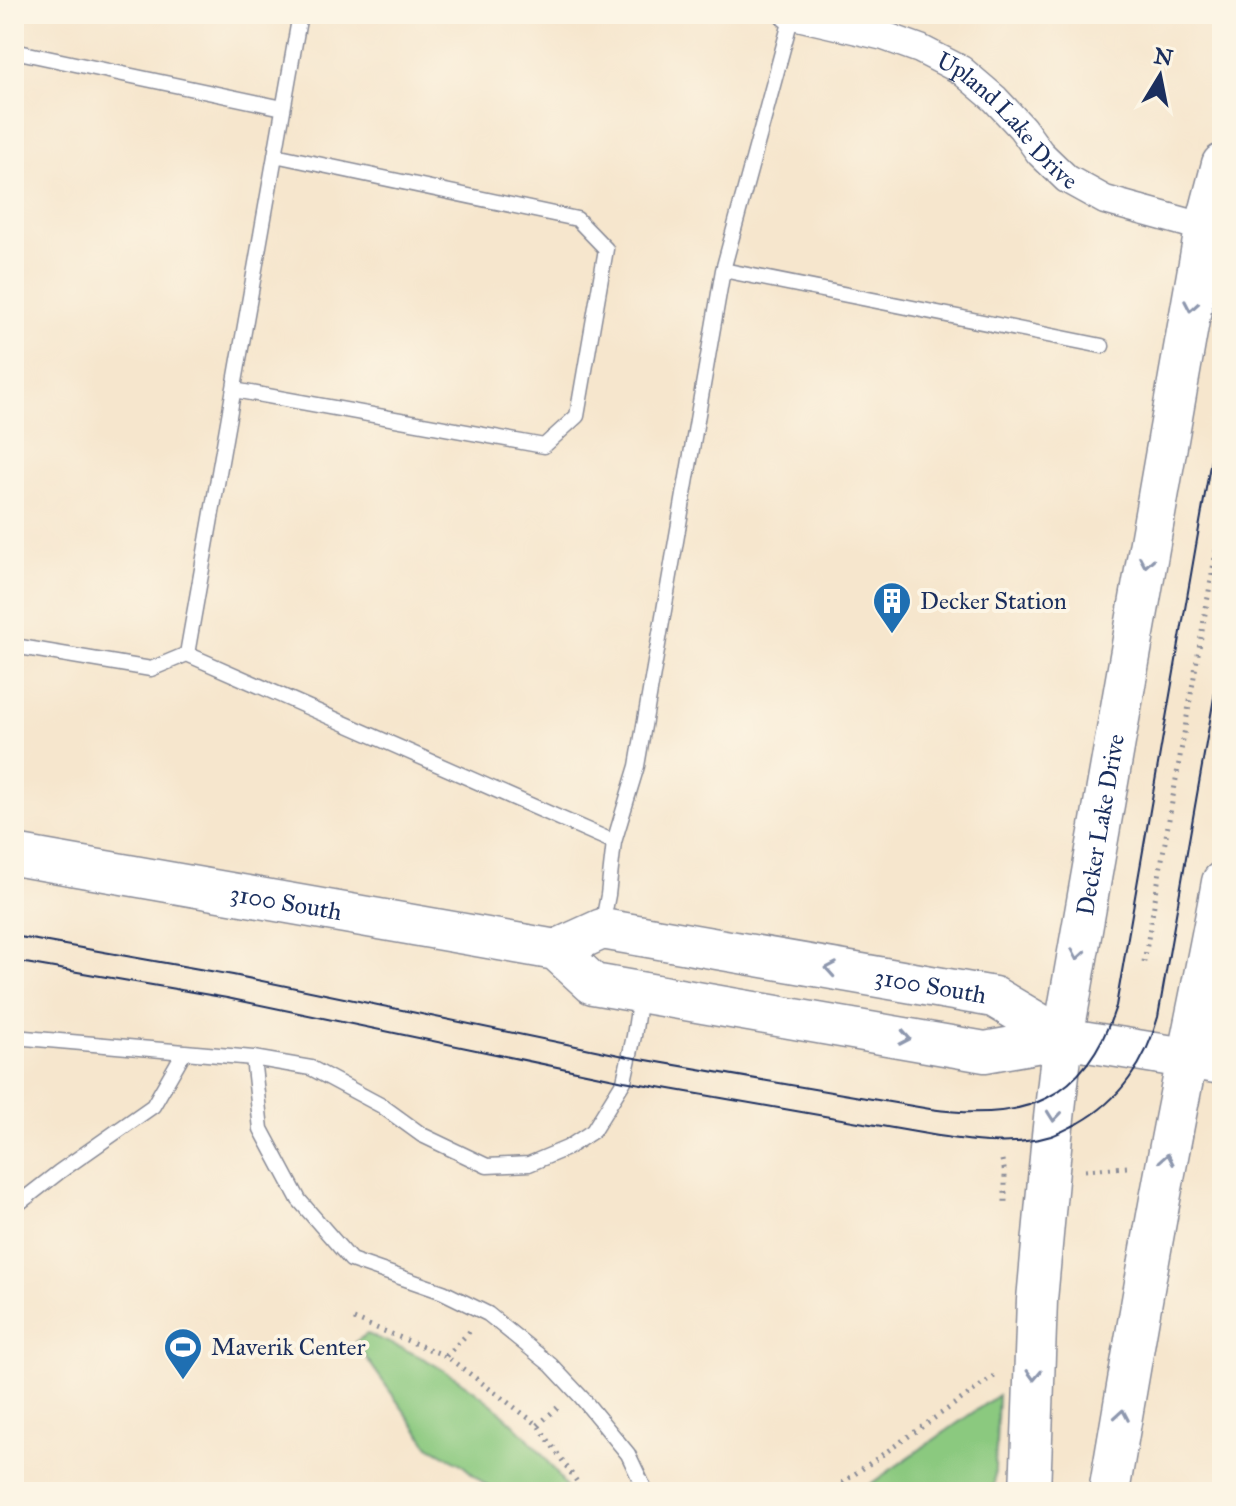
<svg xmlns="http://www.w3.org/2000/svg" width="1236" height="1506" font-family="'IM FELL Great Primer',serif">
  <rect width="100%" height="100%" fill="#fcf5e5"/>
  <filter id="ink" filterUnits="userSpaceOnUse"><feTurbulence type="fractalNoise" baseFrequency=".0125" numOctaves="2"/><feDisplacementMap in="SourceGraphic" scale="16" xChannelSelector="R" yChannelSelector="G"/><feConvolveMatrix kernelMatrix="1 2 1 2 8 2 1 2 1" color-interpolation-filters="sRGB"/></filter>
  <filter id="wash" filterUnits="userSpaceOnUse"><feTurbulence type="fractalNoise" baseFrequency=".006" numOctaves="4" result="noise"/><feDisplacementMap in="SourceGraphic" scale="32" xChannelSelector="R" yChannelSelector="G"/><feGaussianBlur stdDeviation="1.8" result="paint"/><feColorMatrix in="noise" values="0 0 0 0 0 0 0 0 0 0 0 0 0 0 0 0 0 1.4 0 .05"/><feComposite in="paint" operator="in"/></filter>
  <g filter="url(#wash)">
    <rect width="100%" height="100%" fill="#f6e6cd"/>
    <!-- green -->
    <path fill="#8bc97f" stroke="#537c6e" stroke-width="2" d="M 367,1334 C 390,1343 414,1352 435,1365 C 488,1395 537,1440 569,1492 L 494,1492 L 461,1464 L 429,1446 L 355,1342 Z
      M 998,1395 L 994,1492 L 859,1492 Z"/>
  </g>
  <g filter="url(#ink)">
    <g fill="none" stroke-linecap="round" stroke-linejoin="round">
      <defs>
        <path id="lane" d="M 300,14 L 187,654 L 614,842
          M 14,51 L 283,108
          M 723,270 L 1102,346
          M 234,390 L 544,446 L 577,416 L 606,249 L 577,219 L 275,155
          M 14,646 L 151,669 L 187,654
          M 602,926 L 608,895 L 614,842 L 637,766 L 723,270 L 792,15
          M 14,1037 L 253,1058 L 311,1068 L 382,1106 L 422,1135 L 487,1166 L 529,1164 L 567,1148 L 593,1131 L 624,1081 L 634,1036 L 640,996
          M 253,1058 L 261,1129 L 299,1200 L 351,1260 L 443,1292 L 488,1314 L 551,1365 L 582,1398 L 628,1454 L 646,1492
          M 14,1207 L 59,1172 L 153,1106 L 184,1052"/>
        <g id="street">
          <path id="s1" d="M 789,14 L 884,36 L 920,49 L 961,70 L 995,99 L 1022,128 L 1040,153 L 1067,179 L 1105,200 L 1221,232"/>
        </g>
        <g id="secondary">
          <path id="s2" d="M 14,855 L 556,950 L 593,984 L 985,1052 L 1063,1038 L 1222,1064"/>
          <path id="s3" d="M 556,950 L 602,929 L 994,997 L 1063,1038"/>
          <path id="s4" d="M 1030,1492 L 1037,1300 L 1052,1136 L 1063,1038 L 1205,229 L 1222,164"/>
          <path d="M 1109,1492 C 1128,1382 1146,1272 1167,1162 C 1184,1069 1205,976 1222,882"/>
        </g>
      </defs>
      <!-- lane casing -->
      <use href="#lane" stroke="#888a96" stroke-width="17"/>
      <!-- street casing -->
      <use href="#street" stroke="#888a96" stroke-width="31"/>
      <!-- secondary casing -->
      <use href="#secondary" stroke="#888a96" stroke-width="43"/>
      <!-- path -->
      <path stroke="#888a96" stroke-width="5" stroke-dasharray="2 6" stroke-linecap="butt" d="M 1144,962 L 1222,517
        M 1002,1160 L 1005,1173 L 1005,1203
        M 1085,1170 L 1127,1167
        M 354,1319 L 446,1356 L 538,1425 L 584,1492
        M 446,1356 L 470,1331
        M 538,1425 L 558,1407
        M 829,1492 L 996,1375"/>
      <!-- lane -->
      <use href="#lane" stroke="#fff" stroke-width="14"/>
      <!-- street -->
      <use href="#street" stroke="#fff" stroke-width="28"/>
      <!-- secondary -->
      <use href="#secondary" stroke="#fff" stroke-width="40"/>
      <!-- tram -->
      <path stroke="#1b2f5e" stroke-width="2" d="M 14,936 L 233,975 L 629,1057 L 930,1109 C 1024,1122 1085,1101 1116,1006 L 1222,396
        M 14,961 L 227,998 L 624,1081 L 927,1134 C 968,1141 1011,1148 1051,1136 C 1060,1133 1070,1127 1079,1123 C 1120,1100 1146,1062 1158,1017 L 1222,652"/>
    </g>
    <!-- one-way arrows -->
    <defs><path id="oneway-chevron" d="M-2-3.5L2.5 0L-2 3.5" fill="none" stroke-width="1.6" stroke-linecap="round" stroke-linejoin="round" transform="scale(2)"/></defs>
    <g stroke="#8d97ae">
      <use href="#oneway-chevron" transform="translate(1191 306) rotate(100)"/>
      <use href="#oneway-chevron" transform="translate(1146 562) rotate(100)"/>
      <use href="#oneway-chevron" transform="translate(1078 954) rotate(100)"/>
      <use href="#oneway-chevron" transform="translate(831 969) rotate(-170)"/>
      <use href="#oneway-chevron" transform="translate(905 1038) rotate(10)"/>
      <use href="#oneway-chevron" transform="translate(1054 1116) rotate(96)"/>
      <use href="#oneway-chevron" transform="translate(1167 1159) rotate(-79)"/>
      <use href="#oneway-chevron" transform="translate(1034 1375) rotate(92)"/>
      <use href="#oneway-chevron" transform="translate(1122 1415) rotate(-80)"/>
    </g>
  </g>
  <!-- icons -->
  <defs>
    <symbol id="building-pin" viewBox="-11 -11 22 30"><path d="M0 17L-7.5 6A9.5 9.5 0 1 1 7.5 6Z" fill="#1f6fb2" stroke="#fcf5e5"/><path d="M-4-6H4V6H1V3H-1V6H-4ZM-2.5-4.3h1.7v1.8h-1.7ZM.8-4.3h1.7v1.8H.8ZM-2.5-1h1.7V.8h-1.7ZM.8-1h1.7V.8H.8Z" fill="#fff"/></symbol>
    <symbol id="stadium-pin" viewBox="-11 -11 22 30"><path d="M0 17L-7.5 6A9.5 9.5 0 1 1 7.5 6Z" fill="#1f6fb2" stroke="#fcf5e5"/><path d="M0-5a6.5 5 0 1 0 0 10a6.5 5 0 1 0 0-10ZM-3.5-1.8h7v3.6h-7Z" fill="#fff"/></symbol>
  </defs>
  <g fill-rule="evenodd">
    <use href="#building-pin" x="870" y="579" width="44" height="60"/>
    <use href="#stadium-pin" x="161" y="1325" width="44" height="60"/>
  </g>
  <g text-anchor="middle" stroke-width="8" stroke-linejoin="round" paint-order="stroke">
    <!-- street labels -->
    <g font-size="24" fill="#1b2f5e" stroke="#fcf5e5">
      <text dy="8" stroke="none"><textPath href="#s1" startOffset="250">Upland Lake Drive</textPath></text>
      <text dy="8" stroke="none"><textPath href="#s4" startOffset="672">Decker Lake Drive</textPath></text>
      <text dy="8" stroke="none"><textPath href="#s2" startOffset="276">3100 South</textPath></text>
      <text dy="8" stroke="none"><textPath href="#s3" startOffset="384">3100 South</textPath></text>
    </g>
    <!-- poi labels -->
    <g font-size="24" fill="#1b2f5e" stroke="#fcf5e5" text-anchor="start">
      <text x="920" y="609">Decker Station</text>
      <text x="211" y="1355">Maverik Center</text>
    </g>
  </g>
  <!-- margin -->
  <rect width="1236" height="1506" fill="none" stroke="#fcf5e5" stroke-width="48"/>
  <!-- north arrow -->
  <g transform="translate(1160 76) rotate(10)" stroke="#fcf5e5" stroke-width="6" paint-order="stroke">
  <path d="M0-6L14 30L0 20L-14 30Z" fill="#1b2f5e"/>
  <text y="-12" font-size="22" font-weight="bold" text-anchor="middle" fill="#1b2f5e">N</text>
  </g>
</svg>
